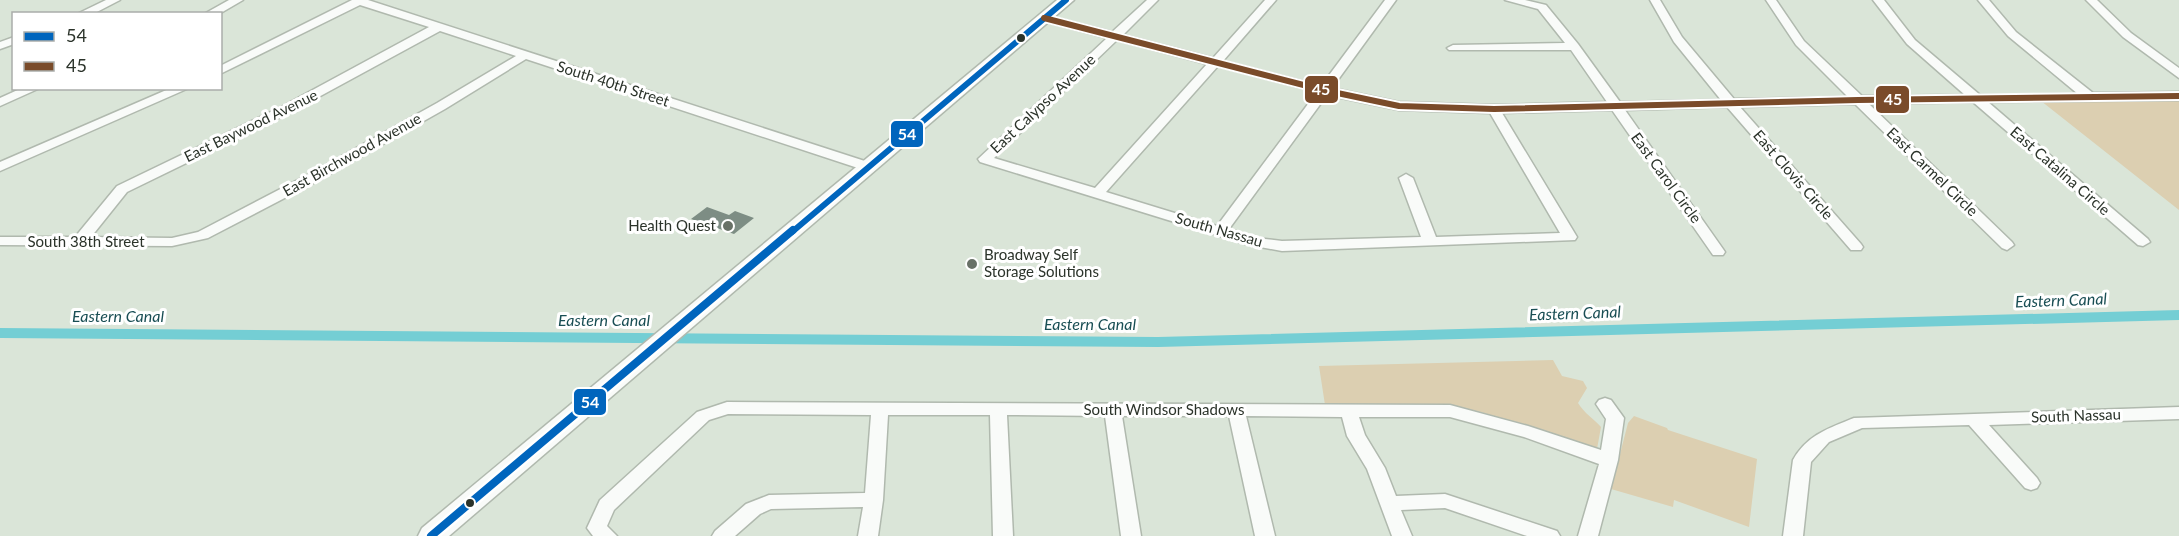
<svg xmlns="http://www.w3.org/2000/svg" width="2179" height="536" font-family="Lato,sans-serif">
  <rect width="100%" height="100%" fill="#dae5d8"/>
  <!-- green -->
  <path fill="#dccfb1" d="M 2179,95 L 2179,210 L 2036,97 Z
    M 1553,360 L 1562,376 L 1583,381 L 1587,388 L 1578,403 C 1584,413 1594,419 1601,427 L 1597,449 L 1481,412 L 1436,405 L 1325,405 L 1319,366 Z
    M 1634,416 L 1667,428 L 1668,430 L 1757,459 L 1749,527 L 1674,500 L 1673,507 L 1611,489 L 1628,423 Z"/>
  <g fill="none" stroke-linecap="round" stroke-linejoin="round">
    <!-- canal -->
    <path fill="#74ced4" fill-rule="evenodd" d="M 2179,310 L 2179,320 L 1158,347 L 0,338 L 0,328 L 1158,337 Z"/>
  </g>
  <!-- building -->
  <path fill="#7d8d84" d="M 707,207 L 729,215 L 735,211 L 754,218 L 734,234 L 691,219 Z"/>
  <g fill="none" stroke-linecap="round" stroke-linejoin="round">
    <defs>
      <path id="minor" d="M 106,0 L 120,0 L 93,14 L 77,14 Z
        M 229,0 L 243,0 L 219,14 L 204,14 Z
        M 352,0 L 368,0 L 874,164 L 876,167 L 874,170 L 864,170 L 526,59 L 445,109 L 323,178 L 208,238 L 172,246 L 0,245 L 0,237 L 75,237 L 117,186 L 283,106 L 429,27 L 360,5 L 220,74 L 220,66 ZM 440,31 L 516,56 L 437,103 L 313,172 L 198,232 L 172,238 L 91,237 L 127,192 L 291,112 Z
        M 1147,0 L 1158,0 L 1123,35 L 1213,58 L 1265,0 L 1276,0 L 1223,61 L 1321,86 L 1385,0 L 1396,0 L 1332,88 L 1399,102 L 1494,105 L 1607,102 L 1571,50 L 1449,50 L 1447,48 L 1453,45 L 1565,43 L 1538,9 L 1505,0 L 1525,0 L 1546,5 L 1578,44 L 1620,102 L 1721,100 L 1674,42 L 1650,0 L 1660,0 L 1682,37 L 1734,99 L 1848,97 L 1796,45 L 1766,0 L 1776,0 L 1804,41 L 1862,96 L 1965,95 L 1907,44 L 1873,0 L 1884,0 L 1915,40 L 1980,95 L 2078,94 L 2008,36 L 1978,0 L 1989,0 L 2016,32 L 2093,93 L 2179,92 L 2179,100 L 1988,102 L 2148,239 L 2150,242 L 2143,246 L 2138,245 L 1973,102 L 1869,104 L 2012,242 L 2014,245 L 2007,250 L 2002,248 L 1855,104 L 1740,107 L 1861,244 L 1863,247 L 1861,250 L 1851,250 L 1727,107 L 1625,110 L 1723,249 L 1725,252 L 1723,255 L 1713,255 L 1612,110 L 1502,113 L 1577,237 L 1575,240 L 1282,251 L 1249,245 L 980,162 L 978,159 L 1107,38 L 1040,20 L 1040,16 L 1044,15 L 1112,32 ZM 1117,40 L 1207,64 L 1095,188 L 994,158 ZM 1218,66 L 1317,92 L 1217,226 L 1106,192 ZM 1327,95 L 1399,110 L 1490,113 L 1560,233 L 1436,237 L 1413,178 L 1406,174 L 1399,178 L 1421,237 L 1282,241 L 1256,238 L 1229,229 Z
        M 2086,0 L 2097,0 L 2131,33 L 2179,68 L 2179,78 L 2123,37 Z
        M 14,37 L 14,44 L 0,49 L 0,42 Z
        M 22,88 L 40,88 L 0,106 L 0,98 Z
        M 171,88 L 189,88 L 0,171 L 0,162 Z
        M 1605,398 L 1611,400 L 1624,418 L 1618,460 L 1598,536 L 1578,536 L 1599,464 L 1524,437 L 1450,417 L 1359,417 L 1365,435 L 1385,468 L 1396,496 L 1445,494 L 1557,531 L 1560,536 L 1527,536 L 1445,508 L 1401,510 L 1412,536 L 1392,536 L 1367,469 L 1347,436 L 1342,417 L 1246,416 L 1275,536 L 1255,536 L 1229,416 L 1122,416 L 1141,536 L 1121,536 L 1105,416 L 1007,415 L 1013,536 L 993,536 L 990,415 L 888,415 L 883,500 L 878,536 L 858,536 L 863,507 L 771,509 L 760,514 L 735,536 L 712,536 L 715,531 L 746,504 L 769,495 L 865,493 L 871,415 L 728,414 L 709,420 L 614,510 L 607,526 L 617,536 L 593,536 L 587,528 L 600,500 L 697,412 L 727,402 L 1450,405 L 1528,426 L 1601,450 L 1606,419 L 1596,404 L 1599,400 Z
        M 2179,407 L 2179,419 L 1989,425 L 2037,478 L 2040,483 L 2037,488 L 2031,490 L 2025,488 L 1969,425 L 1862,428 L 1829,442 L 1811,462 L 1803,536 L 1783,536 L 1793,460 C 1807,435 1829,428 1854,418 Z"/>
      <path id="secondary" d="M 1057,0 L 1074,0 L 449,536 L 418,536 L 422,528 Z"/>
    </defs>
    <!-- minor casing -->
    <use href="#minor" stroke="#b0b9ae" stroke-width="3"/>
    <!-- secondary casing -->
    <use href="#secondary" stroke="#b0b9ae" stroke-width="3"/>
    <!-- minor -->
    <use href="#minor" fill="#f9fbf9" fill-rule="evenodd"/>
    <!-- secondary -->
    <use href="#secondary" fill="#f9fbf9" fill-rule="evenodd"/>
    <defs>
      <path id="bus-1-far1" d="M 792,232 L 1066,0"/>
      <path id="bus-1" d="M 431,536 L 793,230"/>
      <path id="bus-2" d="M 1044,18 L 1323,90 L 1399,106 L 1494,109 L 1858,100 L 2179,96"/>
    </defs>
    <!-- bus-1-far1 casing -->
    <use href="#bus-1-far1" stroke="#fff" stroke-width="10"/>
    <!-- bus-1 casing -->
    <use href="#bus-1" stroke="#fff" stroke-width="13"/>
    <!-- bus-2 casing -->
    <use href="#bus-2" stroke="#fff" stroke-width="10"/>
    <!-- bus-1-far1 -->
    <use href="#bus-1-far1" stroke="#0065bd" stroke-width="6"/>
    <!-- bus-1 -->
    <use href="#bus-1" stroke="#0065bd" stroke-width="8"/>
    <!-- bus-2 -->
    <use href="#bus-2" stroke="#7a4b2a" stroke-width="6"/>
  </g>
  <!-- markers -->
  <g fill="#2b332a" stroke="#fff" stroke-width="2">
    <circle cx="1021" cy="38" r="5"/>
    <circle cx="470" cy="503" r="5"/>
  </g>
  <g fill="#687167" stroke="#fff" stroke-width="2">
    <circle cx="728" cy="226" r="6"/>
    <circle cx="972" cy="264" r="6"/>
  </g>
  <g text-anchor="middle" stroke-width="6" stroke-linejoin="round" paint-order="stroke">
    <!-- street labels -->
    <g font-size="15" fill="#2b332a" stroke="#fff">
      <text transform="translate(613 84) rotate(18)" y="5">South 40th Street</text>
      <text transform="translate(1043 104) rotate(-43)" y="5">East Calypso Avenue</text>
      <text transform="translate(251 126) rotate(-26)" y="5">East Baywood Avenue</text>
      <text transform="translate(352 155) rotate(-29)" y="5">East Birchwood Avenue</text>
      <text transform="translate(2060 171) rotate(41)" y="5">East Catalina Circle</text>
      <text transform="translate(1932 172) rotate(44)" y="5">East Carmel Circle</text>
      <text transform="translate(1793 175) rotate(49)" y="5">East Clovis Circle</text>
      <text transform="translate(1666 178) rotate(54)" y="5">East Carol Circle</text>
      <text transform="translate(1219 230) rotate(16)" y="5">South Nassau</text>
      <text x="86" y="247">South 38th Street</text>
      <text x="1164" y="415">South Windsor Shadows</text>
      <text transform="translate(2076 416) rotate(-2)" y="5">South Nassau</text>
    </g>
    <!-- poi labels -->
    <g font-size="15" fill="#2b332a" stroke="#fff" text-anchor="end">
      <text x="716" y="231">Health Quest</text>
      <text x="984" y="260" text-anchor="start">Broadway Self<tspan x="984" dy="17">Storage Solutions</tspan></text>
    </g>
    <!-- water labels -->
    <g font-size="16" font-style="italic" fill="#194e54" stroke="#fff">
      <text transform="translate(2061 300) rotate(-2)" y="6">Eastern Canal</text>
      <text transform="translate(1575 313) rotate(-2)" y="6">Eastern Canal</text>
      <text x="118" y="322">Eastern Canal</text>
      <text x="604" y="326">Eastern Canal</text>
      <text x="1090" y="330">Eastern Canal</text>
    </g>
  </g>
  <g stroke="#fff" stroke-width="2">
    <rect x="1304" y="75" width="35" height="29" rx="6" fill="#7a4b2a"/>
    <rect x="1875" y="85" width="35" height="29" rx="6" fill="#7a4b2a"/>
    <rect x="890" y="120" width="34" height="28" rx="6" fill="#0065bd"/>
    <rect x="573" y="388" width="34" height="28" rx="6" fill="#0065bd"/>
  </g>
  <g font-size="16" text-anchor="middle" font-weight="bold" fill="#fff">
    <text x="1321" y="95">45</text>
    <text x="1893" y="105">45</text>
    <text x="907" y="140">54</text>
    <text x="590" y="408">54</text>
  </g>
  <!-- legend -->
  <rect x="12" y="12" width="210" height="78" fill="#ffffff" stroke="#aaadaa" stroke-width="1.5"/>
  <rect x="24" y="32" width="30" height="9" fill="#0065bd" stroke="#aaadaa" stroke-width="1.5"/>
  <text x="66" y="42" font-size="18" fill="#2b332a">54</text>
  <rect x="24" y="62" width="30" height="9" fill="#7a4b2a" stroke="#aaadaa" stroke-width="1.5"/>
  <text x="66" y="72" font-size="18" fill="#2b332a">45</text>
</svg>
